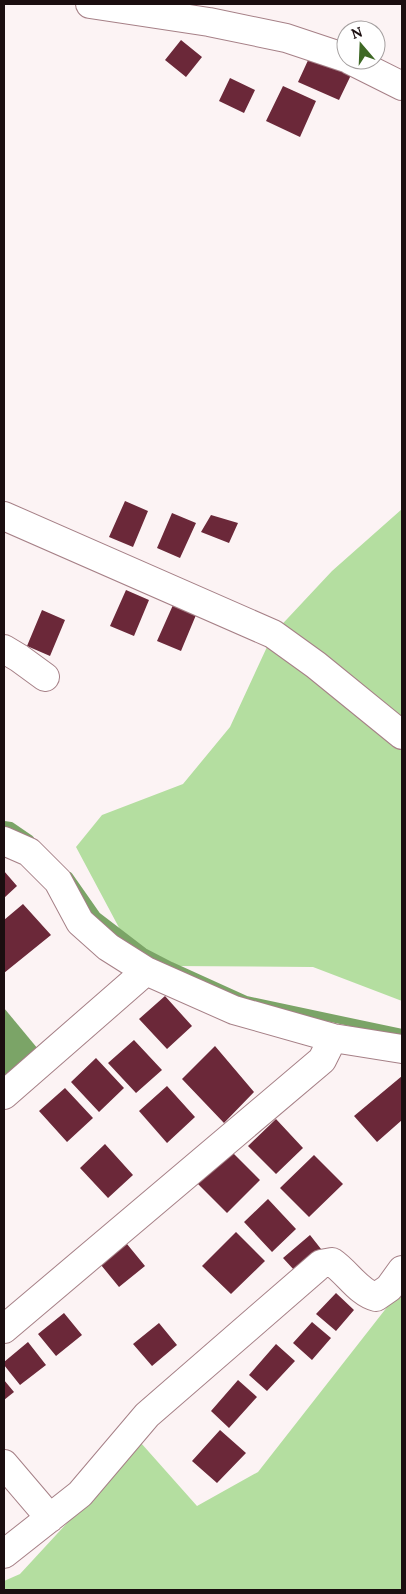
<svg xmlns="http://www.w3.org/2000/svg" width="406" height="1594" font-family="Lora,serif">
  <rect width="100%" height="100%" fill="#fcf3f4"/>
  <!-- green -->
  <path fill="#b4dea0" d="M 402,509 L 402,1001 L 313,967 L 171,966 L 124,937 L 76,847 L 102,815 L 183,784 L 230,727 L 273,634 L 332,571 Z
    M 402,1288 L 402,1590 L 4,1590 L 4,1581 L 20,1574 L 141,1443 L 197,1506 L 258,1472 Z"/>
  <!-- water -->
  <path fill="#7ba467" d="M 4,1008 L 38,1049 L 4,1078 Z"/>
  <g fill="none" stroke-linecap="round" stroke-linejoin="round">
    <!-- stream -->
    <path stroke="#7ba467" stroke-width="8" d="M 4,825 L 11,826 L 30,839
      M 69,876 L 97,916 L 144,952 L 171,966 L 246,1000 L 402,1033"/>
  </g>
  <!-- building -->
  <path fill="#6b2839" d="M 181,40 L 202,57 L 186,77 L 165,60 Z
    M 310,56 L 351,75 L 339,100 L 298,82 Z
    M 230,78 L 255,90 L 244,113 L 219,101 Z
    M 283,86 L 316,101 L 300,137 L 266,121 Z
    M 125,501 L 148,511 L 133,547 L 109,537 Z
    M 172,513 L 196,523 L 180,558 L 157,548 Z
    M 211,515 L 238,523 L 229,543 L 201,532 Z
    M 126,590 L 149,600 L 134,636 L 110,626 Z
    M 173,605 L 196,615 L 181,651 L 157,641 Z
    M 42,610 L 65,620 L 50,656 L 27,646 Z
    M 4,871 L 17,886 L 4,898 Z
    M 23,904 L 51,935 L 4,973 L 4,920 Z
    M 165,996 L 192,1026 L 167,1049 L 139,1019 Z
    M 134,1040 L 162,1070 L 136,1093 L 108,1063 Z
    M 215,1046 L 254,1092 L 224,1123 L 182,1079 Z
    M 96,1058 L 124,1088 L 99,1112 L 71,1082 Z
    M 402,1076 L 402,1120 L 377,1142 L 354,1116 Z
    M 167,1086 L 195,1117 L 167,1143 L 139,1111 Z
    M 65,1088 L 93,1118 L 67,1142 L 39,1111 Z
    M 276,1119 L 303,1148 L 276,1174 L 248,1146 Z
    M 105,1144 L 133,1175 L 108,1198 L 80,1168 Z
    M 231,1151 L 260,1180 L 227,1213 L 198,1184 Z
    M 314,1155 L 343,1184 L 309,1217 L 280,1188 Z
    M 268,1199 L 296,1229 L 272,1252 L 244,1222 Z
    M 236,1232 L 265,1261 L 231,1294 L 202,1266 Z
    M 310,1235 L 321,1249 L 295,1271 L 283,1258 Z
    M 127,1244 L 145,1266 L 119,1287 L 101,1265 Z
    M 336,1293 L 354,1310 L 336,1331 L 316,1314 Z
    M 64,1313 L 82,1335 L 56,1356 L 38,1334 Z
    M 312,1322 L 331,1338 L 312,1360 L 293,1343 Z
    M 159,1323 L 177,1345 L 152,1366 L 133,1344 Z
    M 28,1342 L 46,1365 L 20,1385 L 4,1365 L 4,1362 Z
    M 276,1344 L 295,1361 L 267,1391 L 249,1375 Z
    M 4,1380 L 14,1392 L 4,1400 Z
    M 238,1380 L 257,1397 L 229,1428 L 211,1411 Z
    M 220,1430 L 246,1453 L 217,1483 L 192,1461 Z"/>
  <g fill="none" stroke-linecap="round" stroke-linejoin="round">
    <defs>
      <path id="minor" d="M 90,4 L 209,22 L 286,38 L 346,58
        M 350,60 L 402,86
        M 4,516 L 273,634 L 316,665 L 402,735
        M 4,649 L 19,658 L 45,677
        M 4,841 L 29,852 L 58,881 L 80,922 L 108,947 L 146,971 L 234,1010 L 333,1038 L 402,1049
        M 4,1095 L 146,971
        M 4,1329 L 322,1060 L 333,1038
        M 4,1464 L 50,1518
        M 4,1554 L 80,1494 L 147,1415 L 321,1264 L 332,1262 C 347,1272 359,1293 376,1297 L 389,1288 L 402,1270"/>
    </defs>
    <!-- minor casing -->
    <use href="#minor" stroke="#a68087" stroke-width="30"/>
    <!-- minor -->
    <use href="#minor" stroke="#fff" stroke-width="28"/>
  </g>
  <!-- border -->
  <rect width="406" height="1594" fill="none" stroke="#1b0e10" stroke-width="10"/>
  <!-- north arrow -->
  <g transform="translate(361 45) rotate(341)"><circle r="24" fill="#ffffff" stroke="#a49f9f"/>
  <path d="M0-4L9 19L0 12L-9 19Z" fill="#3e6825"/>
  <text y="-8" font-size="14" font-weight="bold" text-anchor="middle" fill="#1b0e10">N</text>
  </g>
</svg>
